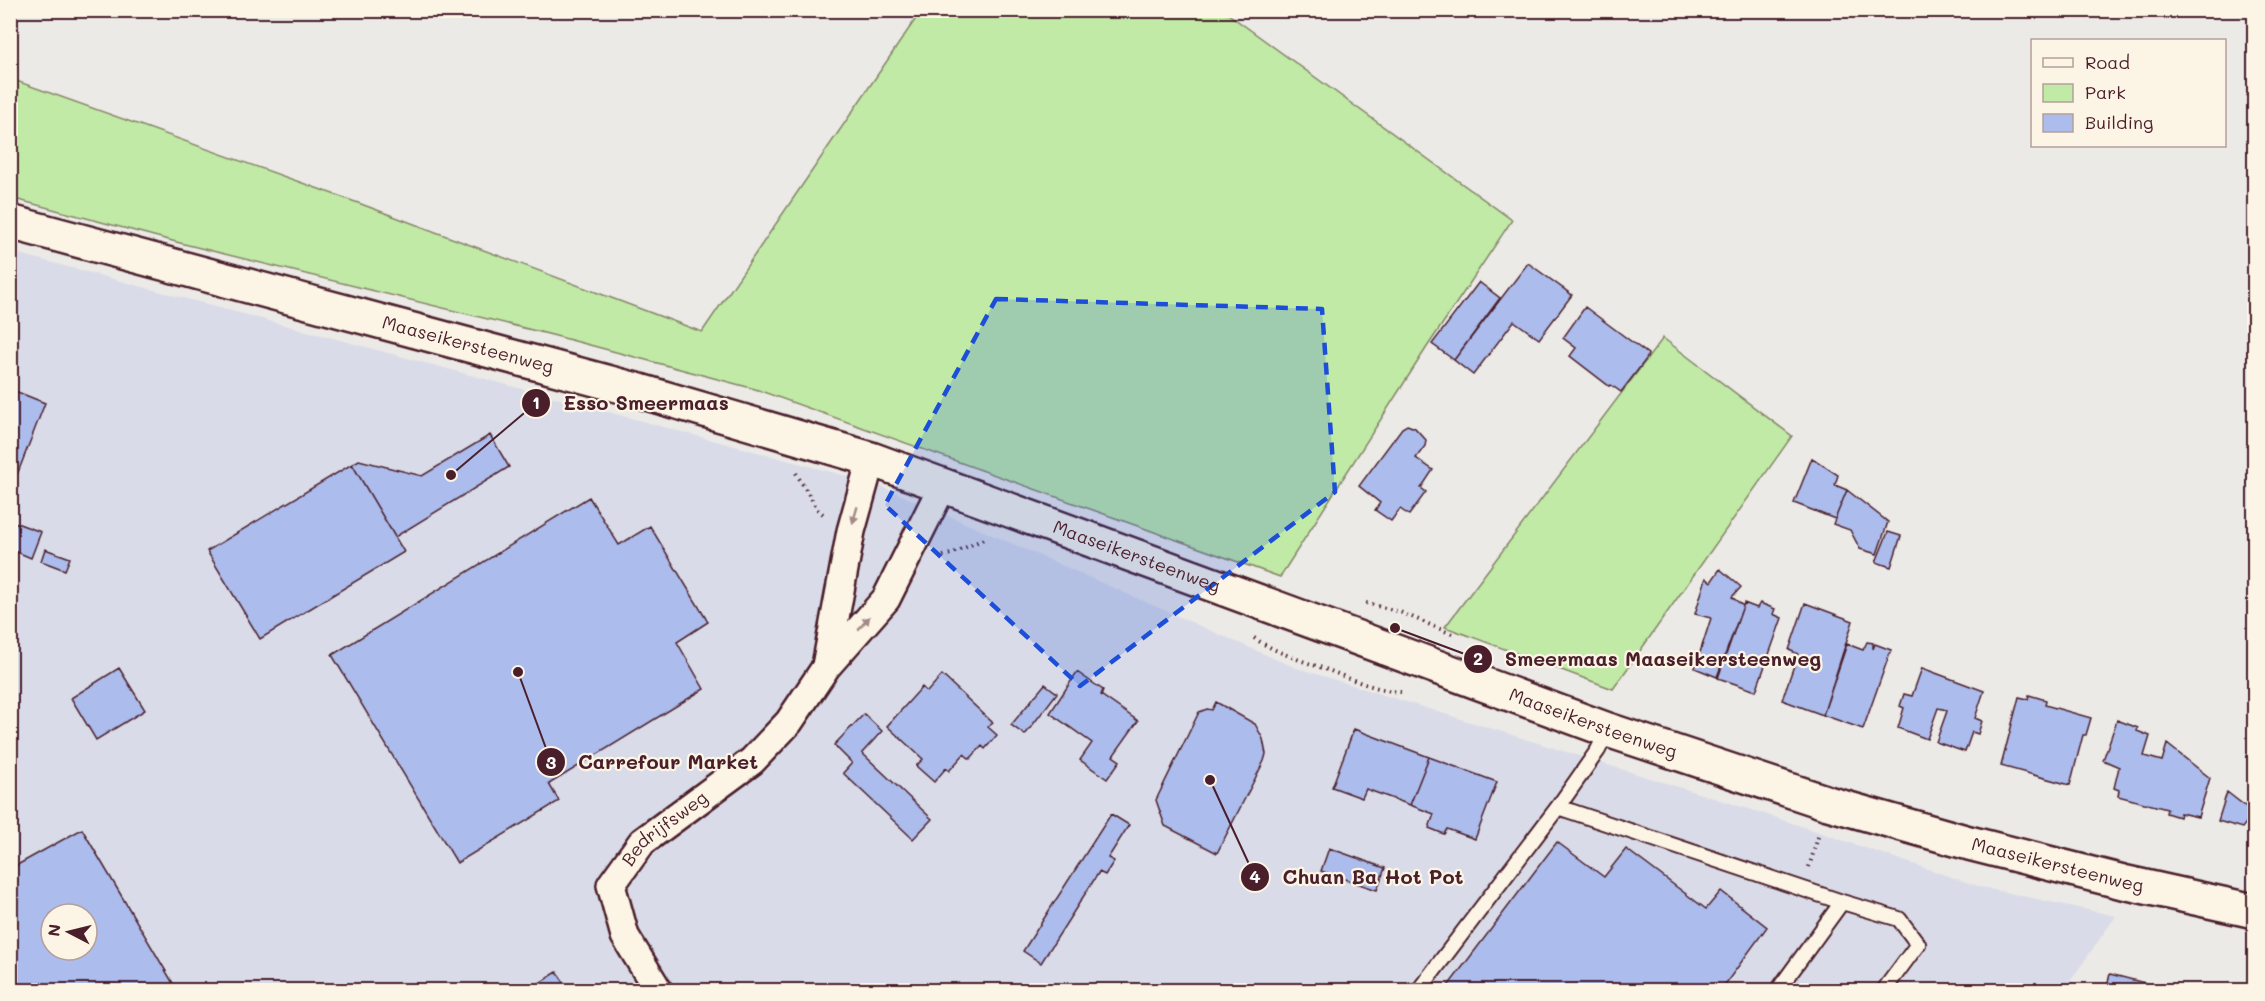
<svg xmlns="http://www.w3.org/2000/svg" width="2265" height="1001" font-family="Mali,sans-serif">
  <rect width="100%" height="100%" fill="#eceae6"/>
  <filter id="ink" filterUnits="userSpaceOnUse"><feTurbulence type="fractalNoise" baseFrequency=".0167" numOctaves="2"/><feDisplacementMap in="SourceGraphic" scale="12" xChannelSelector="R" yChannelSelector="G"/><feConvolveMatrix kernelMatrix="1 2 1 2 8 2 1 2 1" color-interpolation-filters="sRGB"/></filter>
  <g filter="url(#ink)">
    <!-- built -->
    <path fill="#d9dce8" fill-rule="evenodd" d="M 10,253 L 16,253 L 876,484 L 1294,667 L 1765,814 L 1981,887 L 2116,916 L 2064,990 L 11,990 ZM 51,914 L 87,914 L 87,950 L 51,950 Z"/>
    <!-- green -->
    <path fill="#c0eaa6" stroke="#858468" stroke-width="1.5" d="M 921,11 L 1224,11 L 1512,220 L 1427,347 L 1280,577 L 755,389 L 552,335 L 180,243 L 11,198 L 11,79 L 361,204 L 702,332 Z
      M 1663,338 L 1792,436 L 1613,689 L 1445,627 Z"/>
    <!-- building -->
    <path fill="#acbcec" stroke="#4a1f2b" stroke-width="1.5" fill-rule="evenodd" d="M 1528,263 L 1572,295 L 1539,339 L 1514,321 L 1473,375 L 1454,360 Z
      M 1479,282 L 1500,298 L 1454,360 L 1432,344 Z
      M 1585,307 L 1648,354 L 1647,358 L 1621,392 L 1611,385 L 1609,386 L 1570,356 L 1576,348 L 1563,338 Z
      M 10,389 L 45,403 L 10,493 Z
      M 1407,425 L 1415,428 L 1426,440 L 1425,446 L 1416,458 L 1433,470 L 1421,488 L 1426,492 L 1409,515 L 1400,509 L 1391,521 L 1375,510 L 1380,503 L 1359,486 L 1402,428 Z
      M 490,435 L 509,467 L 395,537 L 352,464 L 359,460 L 422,476 Z
      M 1812,458 L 1838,475 L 1835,485 L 1847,490 L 1835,519 L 1794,503 Z
      M 352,464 L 404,552 L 260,639 L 207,551 Z
      M 1847,490 L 1888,522 L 1877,554 L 1860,549 L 1850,530 L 1833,524 Z
      M 589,497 L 619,545 L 650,526 L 708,622 L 677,642 L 704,689 L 549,784 L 559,801 L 457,863 L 332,655 Z
      M 11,521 L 41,532 L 31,558 L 10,549 Z
      M 1888,532 L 1901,536 L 1891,567 L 1876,562 Z
      M 45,549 L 70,558 L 65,570 L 41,561 Z
      M 1720,569 L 1741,587 L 1732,597 L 1743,606 L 1717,677 L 1695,668 L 1711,618 L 1695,614 L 1706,578 L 1711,582 Z
      M 1744,603 L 1757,608 L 1760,603 L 1775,609 L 1773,614 L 1782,618 L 1756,691 L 1718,678 Z
      M 1805,603 L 1853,621 L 1823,715 L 1782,700 L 1798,654 L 1789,650 Z
      M 1867,642 L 1873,643 L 1873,649 L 1875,644 L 1891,650 L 1863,729 L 1823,715 L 1847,644 L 1863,650 Z
      M 119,668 L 145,710 L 96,740 L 71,698 Z
      M 1922,668 L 1984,691 L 1975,718 L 1982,721 L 1978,734 L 1972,732 L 1965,752 L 1936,742 L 1947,711 L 1943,709 L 1938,708 L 1927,739 L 1898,728 L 1904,708 L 1900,706 L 1904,694 L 1912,696 Z
      M 1077,672 L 1103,690 L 1101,695 L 1138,721 L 1113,756 L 1120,761 L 1107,779 L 1080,760 L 1092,743 L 1050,713 Z
      M 942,675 L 993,723 L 988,727 L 997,735 L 985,749 L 982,746 L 970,759 L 964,754 L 949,771 L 946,768 L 934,782 L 916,766 L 923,759 L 887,726 L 922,687 L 927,692 Z
      M 1045,684 L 1057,693 L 1025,735 L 1011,725 Z
      M 2029,695 L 2046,700 L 2045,705 L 2091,718 L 2086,735 L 2083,735 L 2070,785 L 2001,766 L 2019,697 L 2028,699 Z
      M 1216,702 L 1255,724 L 1263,739 L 1266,754 L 1264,761 L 1217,853 L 1165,826 L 1156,800 L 1199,712 L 1207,709 L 1212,710 Z
      M 864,714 L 882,731 L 862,753 L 932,819 L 913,839 L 843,773 L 852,763 L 834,745 Z
      M 2117,720 L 2138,728 L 2137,731 L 2150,736 L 2144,756 L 2162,761 L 2167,744 L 2210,778 L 2198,817 L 2180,813 L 2179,817 L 2166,813 L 2167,809 L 2118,796 L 2119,790 L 2114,788 L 2119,767 L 2103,760 Z
      M 1354,729 L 1429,757 L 1410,805 L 1366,789 L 1362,798 L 1332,787 Z
      M 1429,757 L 1497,782 L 1475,839 L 1447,829 L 1444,834 L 1429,828 L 1434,814 L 1410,805 Z
      M 2227,792 L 2254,813 L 2242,828 L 2218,821 Z
      M 1111,814 L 1129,825 L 1108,858 L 1114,861 L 1105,875 L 1099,872 L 1041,963 L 1023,951 Z
      M 82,829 L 177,990 L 10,990 L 10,869 ZM 51,914 L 87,914 L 87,950 L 51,950 Z
      M 1557,842 L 1604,877 L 1626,849 L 1706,909 L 1721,891 L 1767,927 L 1721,990 L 1445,990 Z
      M 1329,848 L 1385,868 L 1377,890 L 1321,871 Z
      M 557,972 L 569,990 L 528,990 Z
      M 2110,974 L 2145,983 L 2144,990 L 2106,990 Z"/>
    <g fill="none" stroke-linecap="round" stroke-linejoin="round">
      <defs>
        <path id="lane" d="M 1608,730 L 1598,750 L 1558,807 L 1842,902 L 1899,919 L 1918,944 L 1884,990
          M 1419,990 L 1558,807
          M 1778,990 L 1842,902"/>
        <g id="street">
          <path d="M 826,666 L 851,531 L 871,459"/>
          <path id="s1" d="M 658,990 L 625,936 L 611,885 L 642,842 L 752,761 L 789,722 L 826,667 L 886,599 L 943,485"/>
        </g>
        <g id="secondary">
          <path id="s2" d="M 10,222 L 640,391 L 871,459 L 1608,730 L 1828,803 L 1969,843 L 2123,882 L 2254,911"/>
        </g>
      </defs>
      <!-- lane casing -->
      <use href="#lane" stroke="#4a1f2b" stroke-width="18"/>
      <!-- street casing -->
      <use href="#street" stroke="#4a1f2b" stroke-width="32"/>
      <!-- secondary casing -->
      <use href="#secondary" stroke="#4a1f2b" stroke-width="38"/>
      <!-- path -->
      <path stroke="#4a1f2b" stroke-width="4" stroke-dasharray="1.5 4.5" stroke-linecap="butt" d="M 796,473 L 818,510 L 823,514
        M 943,556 L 951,554 L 986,538
        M 1366,603 L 1400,612 L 1452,634
        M 1254,638 C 1276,653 1303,661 1328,670 C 1351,679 1376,690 1401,692
        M 1809,867 L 1819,834"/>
      <!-- lane -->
      <use href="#lane" stroke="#fcf5e5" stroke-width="14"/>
      <!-- street -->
      <use href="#street" stroke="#fcf5e5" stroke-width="27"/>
      <!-- secondary -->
      <use href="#secondary" stroke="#fcf5e5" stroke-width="33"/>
    </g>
    <!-- one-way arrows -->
    <defs><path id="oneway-solid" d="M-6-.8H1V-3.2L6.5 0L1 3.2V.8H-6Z" transform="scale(1.5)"/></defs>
    <g fill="#a38a88">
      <use href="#oneway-solid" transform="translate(855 515) rotate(106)"/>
      <use href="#oneway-solid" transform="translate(864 623) rotate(-49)"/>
    </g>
  </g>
  <!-- marked area -->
  <path fill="#1d4ed8" fill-opacity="0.2" stroke="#1d4ed8" stroke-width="4.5" stroke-dasharray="12 8" stroke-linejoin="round" d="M 996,299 L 1322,309 L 1335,492 L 1080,686 L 885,505 Z"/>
  <g text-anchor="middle" stroke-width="4.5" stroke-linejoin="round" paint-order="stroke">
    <!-- street labels -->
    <g font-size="18" fill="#4a1f2b" stroke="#fcf5e5">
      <text dy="6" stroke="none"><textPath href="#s2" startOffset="474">Maaseikersteenweg</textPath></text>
      <text dy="6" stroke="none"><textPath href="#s2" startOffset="1176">Maaseikersteenweg</textPath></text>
      <text dy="6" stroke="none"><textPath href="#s2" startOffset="1662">Maaseikersteenweg</textPath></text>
      <text dy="6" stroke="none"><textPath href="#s1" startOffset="195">Bedrijfsweg</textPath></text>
      <text dy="6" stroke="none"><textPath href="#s2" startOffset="2148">Maaseikersteenweg</textPath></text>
    </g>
  </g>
  <!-- callouts -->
  <path fill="none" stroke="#4a1f2b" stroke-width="2" d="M451 475L536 403M1395 628L1478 659M518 672L551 762M1210 780L1255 877"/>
  <g fill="#4a1f2b" stroke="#fcf5e5" stroke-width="2">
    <circle cx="451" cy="475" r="6"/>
    <circle cx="1395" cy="628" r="6"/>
    <circle cx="518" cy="672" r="6"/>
    <circle cx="1210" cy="780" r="6"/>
    <circle cx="536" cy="403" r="15"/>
    <circle cx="1478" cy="659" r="15"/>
    <circle cx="551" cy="762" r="15"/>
    <circle cx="1255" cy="877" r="15"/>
  </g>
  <g font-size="18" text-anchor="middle" font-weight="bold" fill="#fff">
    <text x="536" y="409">1</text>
    <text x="1478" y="665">2</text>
    <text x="551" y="769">3</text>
    <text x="1255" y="883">4</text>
  </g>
  <g font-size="20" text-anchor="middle" font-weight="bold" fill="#4a1f2b" stroke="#fcf5e5" stroke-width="4.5" stroke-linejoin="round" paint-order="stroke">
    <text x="646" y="410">Esso Smeermaas</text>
    <text x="1663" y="666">Smeermaas Maaseikersteenweg</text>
    <text x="668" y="769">Carrefour Market</text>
    <text x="1373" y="884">Chuan Ba Hot Pot</text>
  </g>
  <!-- margin -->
  <rect width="2265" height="1001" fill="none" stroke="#fcf5e5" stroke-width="36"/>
  <rect x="18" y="18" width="2229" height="965" fill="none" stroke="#4a1f2b" stroke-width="2" filter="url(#ink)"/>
  <!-- legend -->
  <rect x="2031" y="39" width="195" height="108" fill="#fcf5e5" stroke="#b59f9b" stroke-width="1.5"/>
  <rect x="2043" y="58" width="30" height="9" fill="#fcf5e5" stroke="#b59f9b" stroke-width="1.5"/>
  <text x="2085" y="69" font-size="18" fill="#4a1f2b">Road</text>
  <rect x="2043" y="84" width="30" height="18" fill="#c0eaa6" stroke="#b59f9b" stroke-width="1.5"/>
  <text x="2085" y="99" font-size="18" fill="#4a1f2b">Park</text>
  <rect x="2043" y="114" width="30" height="18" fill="#acbcec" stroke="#b59f9b" stroke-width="1.5"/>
  <text x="2085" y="129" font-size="18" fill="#4a1f2b">Building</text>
  <!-- north arrow -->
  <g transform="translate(69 932) rotate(277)"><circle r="28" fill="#fcf5e5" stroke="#b59f9b" stroke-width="1.5"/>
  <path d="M0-4.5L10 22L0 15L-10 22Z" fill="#4a1f2b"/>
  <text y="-9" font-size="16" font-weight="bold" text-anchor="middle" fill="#4a1f2b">N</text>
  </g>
</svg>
